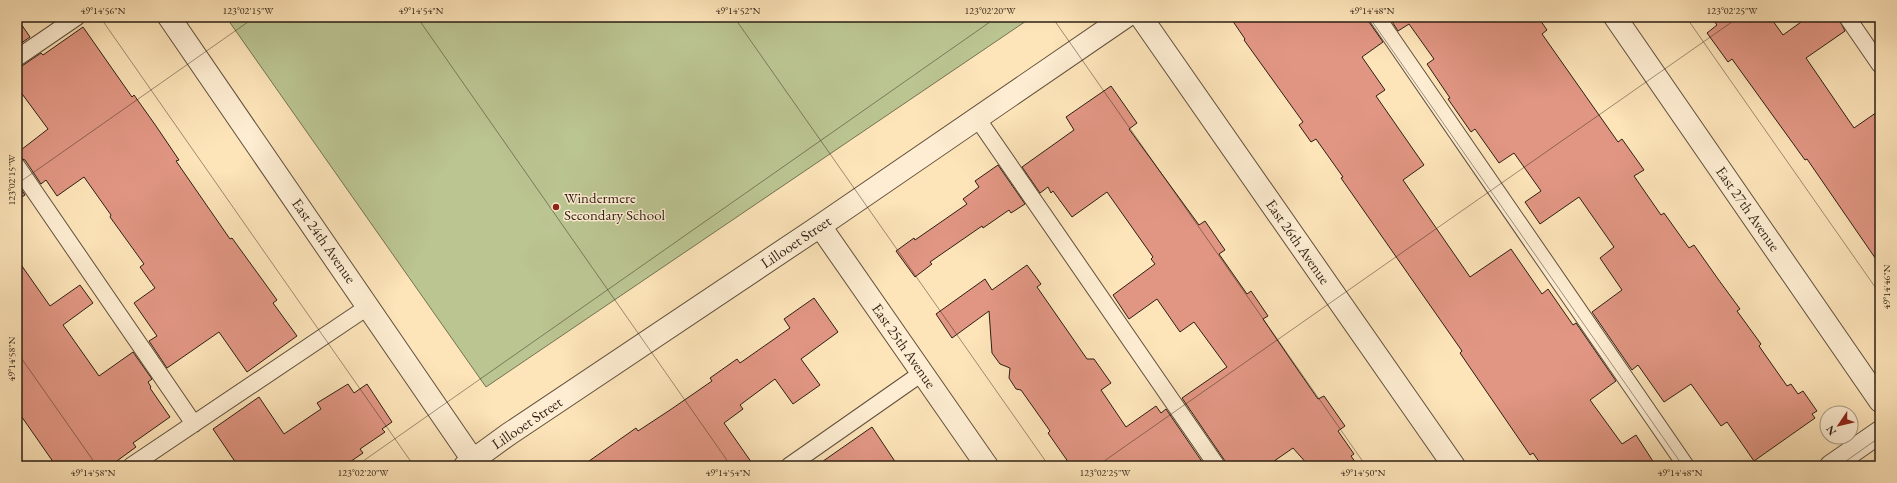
<svg xmlns="http://www.w3.org/2000/svg" width="1897" height="483" font-family="'EB Garamond',serif">
  <rect width="100%" height="100%" fill="#fde4b9"/>
  <filter id="stains"><feTurbulence type="fractalNoise" baseFrequency=".005" numOctaves="4"/><feColorMatrix values="0 0 0 0 .2 0 0 0 0 .09 0 0 0 0 .02 0 0 0 .5 -.17"/></filter>
  <radialGradient id="worn" r=".72"><stop offset=".6" stop-color="#630" stop-opacity="0"/><stop offset="1" stop-color="#630" stop-opacity=".3"/></radialGradient>
  <!-- green -->
  <path fill="#bbc592" stroke="#747252" d="M 226,17 L 1032,17 L 486,387 Z"/>
  <!-- building -->
  <path fill="#e19683" stroke="#2d1f13" d="M 1230,17 L 1368,17 L 1369,22 L 1383,42 L 1362,57 L 1385,90 L 1376,96 L 1424,165 L 1403,180 L 1470,277 L 1511,249 L 1542,294 L 1548,289 L 1573,325 L 1576,323 L 1616,381 L 1590,400 L 1622,444 L 1636,435 L 1656,466 L 1542,466 L 1533,453 L 1530,455 L 1460,353 L 1462,351 L 1341,178 L 1343,177 L 1316,139 L 1311,142 L 1299,125 L 1303,122 L 1244,40 L 1245,39 Z
    M 1389,17 L 1538,17 L 1547,30 L 1542,34 L 1618,142 L 1622,139 L 1644,170 L 1634,176 L 1661,215 L 1664,213 L 1689,248 L 1694,245 L 1718,279 L 1740,309 L 1737,311 L 1761,344 L 1759,346 L 1787,386 L 1791,384 L 1798,394 L 1803,391 L 1817,411 L 1812,414 L 1815,418 L 1754,461 L 1727,422 L 1721,426 L 1691,384 L 1664,402 L 1638,365 L 1632,370 L 1592,312 L 1622,290 L 1600,258 L 1614,247 L 1579,197 L 1540,224 L 1525,202 L 1541,191 L 1514,153 L 1499,163 L 1475,129 L 1471,132 L 1448,99 L 1450,98 L 1427,64 L 1434,59 L 1409,24 L 1398,31 Z
    M 1711,17 L 1770,17 L 1783,35 L 1808,17 L 1838,17 L 1845,31 L 1806,58 L 1854,128 L 1880,110 L 1880,265 L 1807,159 L 1805,160 L 1732,59 L 1728,62 L 1707,33 L 1717,25 Z
    M 17,18 L 30,37 L 17,46 Z
    M 83,27 L 132,97 L 134,95 L 156,126 L 179,160 L 176,161 L 230,239 L 232,238 L 277,300 L 273,303 L 297,336 L 247,372 L 219,332 L 167,368 L 149,341 L 157,336 L 134,303 L 155,288 L 140,267 L 144,264 L 110,217 L 111,215 L 84,177 L 57,196 L 46,180 L 41,184 L 25,160 L 17,157 L 17,153 L 48,129 L 17,87 L 17,67 L 22,66 L 41,53 L 43,55 Z
    M 1111,86 L 1137,123 L 1129,129 L 1199,225 L 1205,221 L 1225,250 L 1219,254 L 1247,294 L 1251,291 L 1268,316 L 1263,319 L 1291,360 L 1318,399 L 1324,396 L 1345,426 L 1338,431 L 1354,454 L 1351,456 L 1358,466 L 1309,466 L 1293,448 L 1267,466 L 1226,466 L 1225,461 L 1182,398 L 1227,367 L 1194,322 L 1180,332 L 1157,299 L 1129,319 L 1113,295 L 1155,264 L 1151,259 L 1153,257 L 1107,192 L 1072,217 L 1053,191 L 1051,193 L 1048,187 L 1040,193 L 1022,167 L 1074,130 L 1066,117 Z
    M 998,165 L 1025,204 L 1011,213 L 1009,210 L 983,228 L 982,226 L 930,262 L 932,264 L 915,277 L 896,251 L 914,238 L 915,240 L 967,204 L 963,199 L 979,187 L 975,181 Z
    M 17,183 L 25,195 L 17,200 Z
    M 17,259 L 50,306 L 80,285 L 93,303 L 63,325 L 99,376 L 133,352 L 152,379 L 148,382 L 151,387 L 150,388 L 170,417 L 133,443 L 136,447 L 110,466 L 56,466 L 17,410 Z
    M 1027,265 L 1041,284 L 1037,287 L 1087,359 L 1094,359 L 1111,383 L 1101,390 L 1126,427 L 1156,406 L 1161,413 L 1166,409 L 1205,466 L 1071,466 L 1048,433 L 1050,431 L 1021,390 L 1016,389 L 1009,378 L 1010,368 L 1000,364 L 992,353 L 989,311 L 952,338 L 936,314 L 985,279 L 992,290 Z
    M 814,298 L 838,332 L 801,359 L 820,385 L 793,404 L 775,379 L 740,405 L 743,409 L 724,423 L 754,466 L 582,466 L 636,428 L 638,431 L 670,410 L 712,381 L 710,378 L 737,359 L 740,363 L 790,328 L 784,319 Z
    M 348,384 L 354,393 L 367,384 L 392,422 L 382,429 L 385,432 L 360,449 L 363,453 L 344,466 L 238,466 L 213,429 L 259,397 L 284,434 L 321,409 L 317,403 Z
    M 872,427 L 898,466 L 816,466 Z"/>
  <g fill="none" stroke-linecap="round" stroke-linejoin="round">
    <defs>
      <path id="service" d="M 1377,17 L 1686,466
        M 1847,17 L 1880,65
        M 17,58 L 77,17
        M 977,118 L 1217,466
        M 17,166 L 194,424
        M 131,466 L 369,306
        M 789,466 L 922,373"/>
      <path id="minor" d="M 169,17 L 477,466
        M 1141,17 L 1454,466
        M 1615,17 L 1880,401
        M 820,226 L 987,466
        M 465,466 L 509,434 L 820,226 L 1125,17"/>
      <path id="tertiary" d="M 1831,466 L 1880,432"/>
    </defs>
    <!-- service casing -->
    <use href="#service" stroke="#61503c" stroke-width="18"/>
    <!-- minor casing -->
    <use href="#minor" stroke="#61503c" stroke-width="24"/>
    <!-- tertiary casing -->
    <use href="#tertiary" stroke="#61503c" stroke-width="24"/>
    <!-- service -->
    <use href="#service" stroke="#feedd2" stroke-width="16"/>
    <!-- minor -->
    <use href="#minor" stroke="#feedd2" stroke-width="22"/>
    <!-- tertiary -->
    <use href="#tertiary" stroke="#feedd2" stroke-width="22"/>
  </g>
  <!-- ticks -->
  <path fill="none" stroke="#2d1f13" stroke-width="1" stroke-opacity="0.45" d="M 100,17 L 414,466M 417,17 L 731,466M 734,17 L 1049,466M 1052,17 L 1366,466M 1369,17 L 1683,466M 1686,17 L 1880,294M 17,184 L 255,17M 17,352 L 97,466M 356,466 L 997,17M 1097,466 L 1739,17M 1839,466 L 1880,437"/>
  <!-- markers -->
  <circle fill="#8f2418" stroke="#feedd2" stroke-width="1.5" cx="556" cy="207" r="4"/>
  <g text-anchor="middle" stroke-width="3" stroke-linejoin="round" paint-order="stroke">
    <!-- poi labels -->
    <g font-size="15" fill="#2d1f13" stroke="#feedd2" text-anchor="start">
      <text x="564" y="203">Windermere<tspan x="564" dy="17">Secondary School</tspan></text>
    </g>
    <!-- street labels -->
    <g font-size="15" fill="#2d1f13" stroke="#feedd2">
      <text transform="translate(1748 209) rotate(55)" y="5">East 27th Avenue</text>
      <text transform="translate(324 241) rotate(55)" y="5">East 24th Avenue</text>
      <text transform="translate(796 242) rotate(-34)" y="5">Lillooet Street</text>
      <text transform="translate(1298 242) rotate(55)" y="5">East 26th Avenue</text>
      <text transform="translate(904 346) rotate(55)" y="5">East 25th Avenue</text>
      <text transform="translate(527 423) rotate(-34)" y="5">Lillooet Street</text>
    </g>
  </g>
  <!-- margin -->
  <rect width="1897" height="483" fill="none" stroke="#fde4b9" stroke-width="44"/>
  <!-- north arrow -->
  <g transform="translate(1839 425) rotate(235)"><circle r="19" fill="#feedd2" stroke="#aa9b86"/>
  <path d="M0-3L7 15L0 10L-7 15Z" fill="#8f2418"/>
  <text y="-6" font-size="11" font-weight="bold" text-anchor="middle" fill="#2d1f13">N</text>
  </g>
  <rect x="22" y="22" width="1853" height="439" fill="none" stroke="#2d1f13" stroke-width="1.5"/>
  <g font-size="10" text-anchor="middle" fill="#2d1f13">
    <text x="103" y="14">49°14'56"N</text>
    <text x="248" y="14">123°02'15"W</text>
    <text x="421" y="14">49°14'54"N</text>
    <text x="738" y="14">49°14'52"N</text>
    <text x="990" y="14">123°02'20"W</text>
    <text x="1372" y="14">49°14'48"N</text>
    <text x="1732" y="14">123°02'25"W</text>
    <text transform="translate(11 180) rotate(-90)" y="4">123°02'15"W</text>
    <text transform="translate(1886 287) rotate(-90)" y="4">49°14'46"N</text>
    <text transform="translate(11 359) rotate(-90)" y="4">49°14'58"N</text>
    <text x="93" y="476">49°14'58"N</text>
    <text x="363" y="476">123°02'20"W</text>
    <text x="728" y="476">49°14'54"N</text>
    <text x="1105" y="476">123°02'25"W</text>
    <text x="1363" y="476">49°14'50"N</text>
    <text x="1680" y="476">49°14'48"N</text>
  </g>
  <rect width="100%" height="100%" filter="url(#stains)"/>
  <rect width="100%" height="100%" fill="url(#worn)"/>
</svg>
